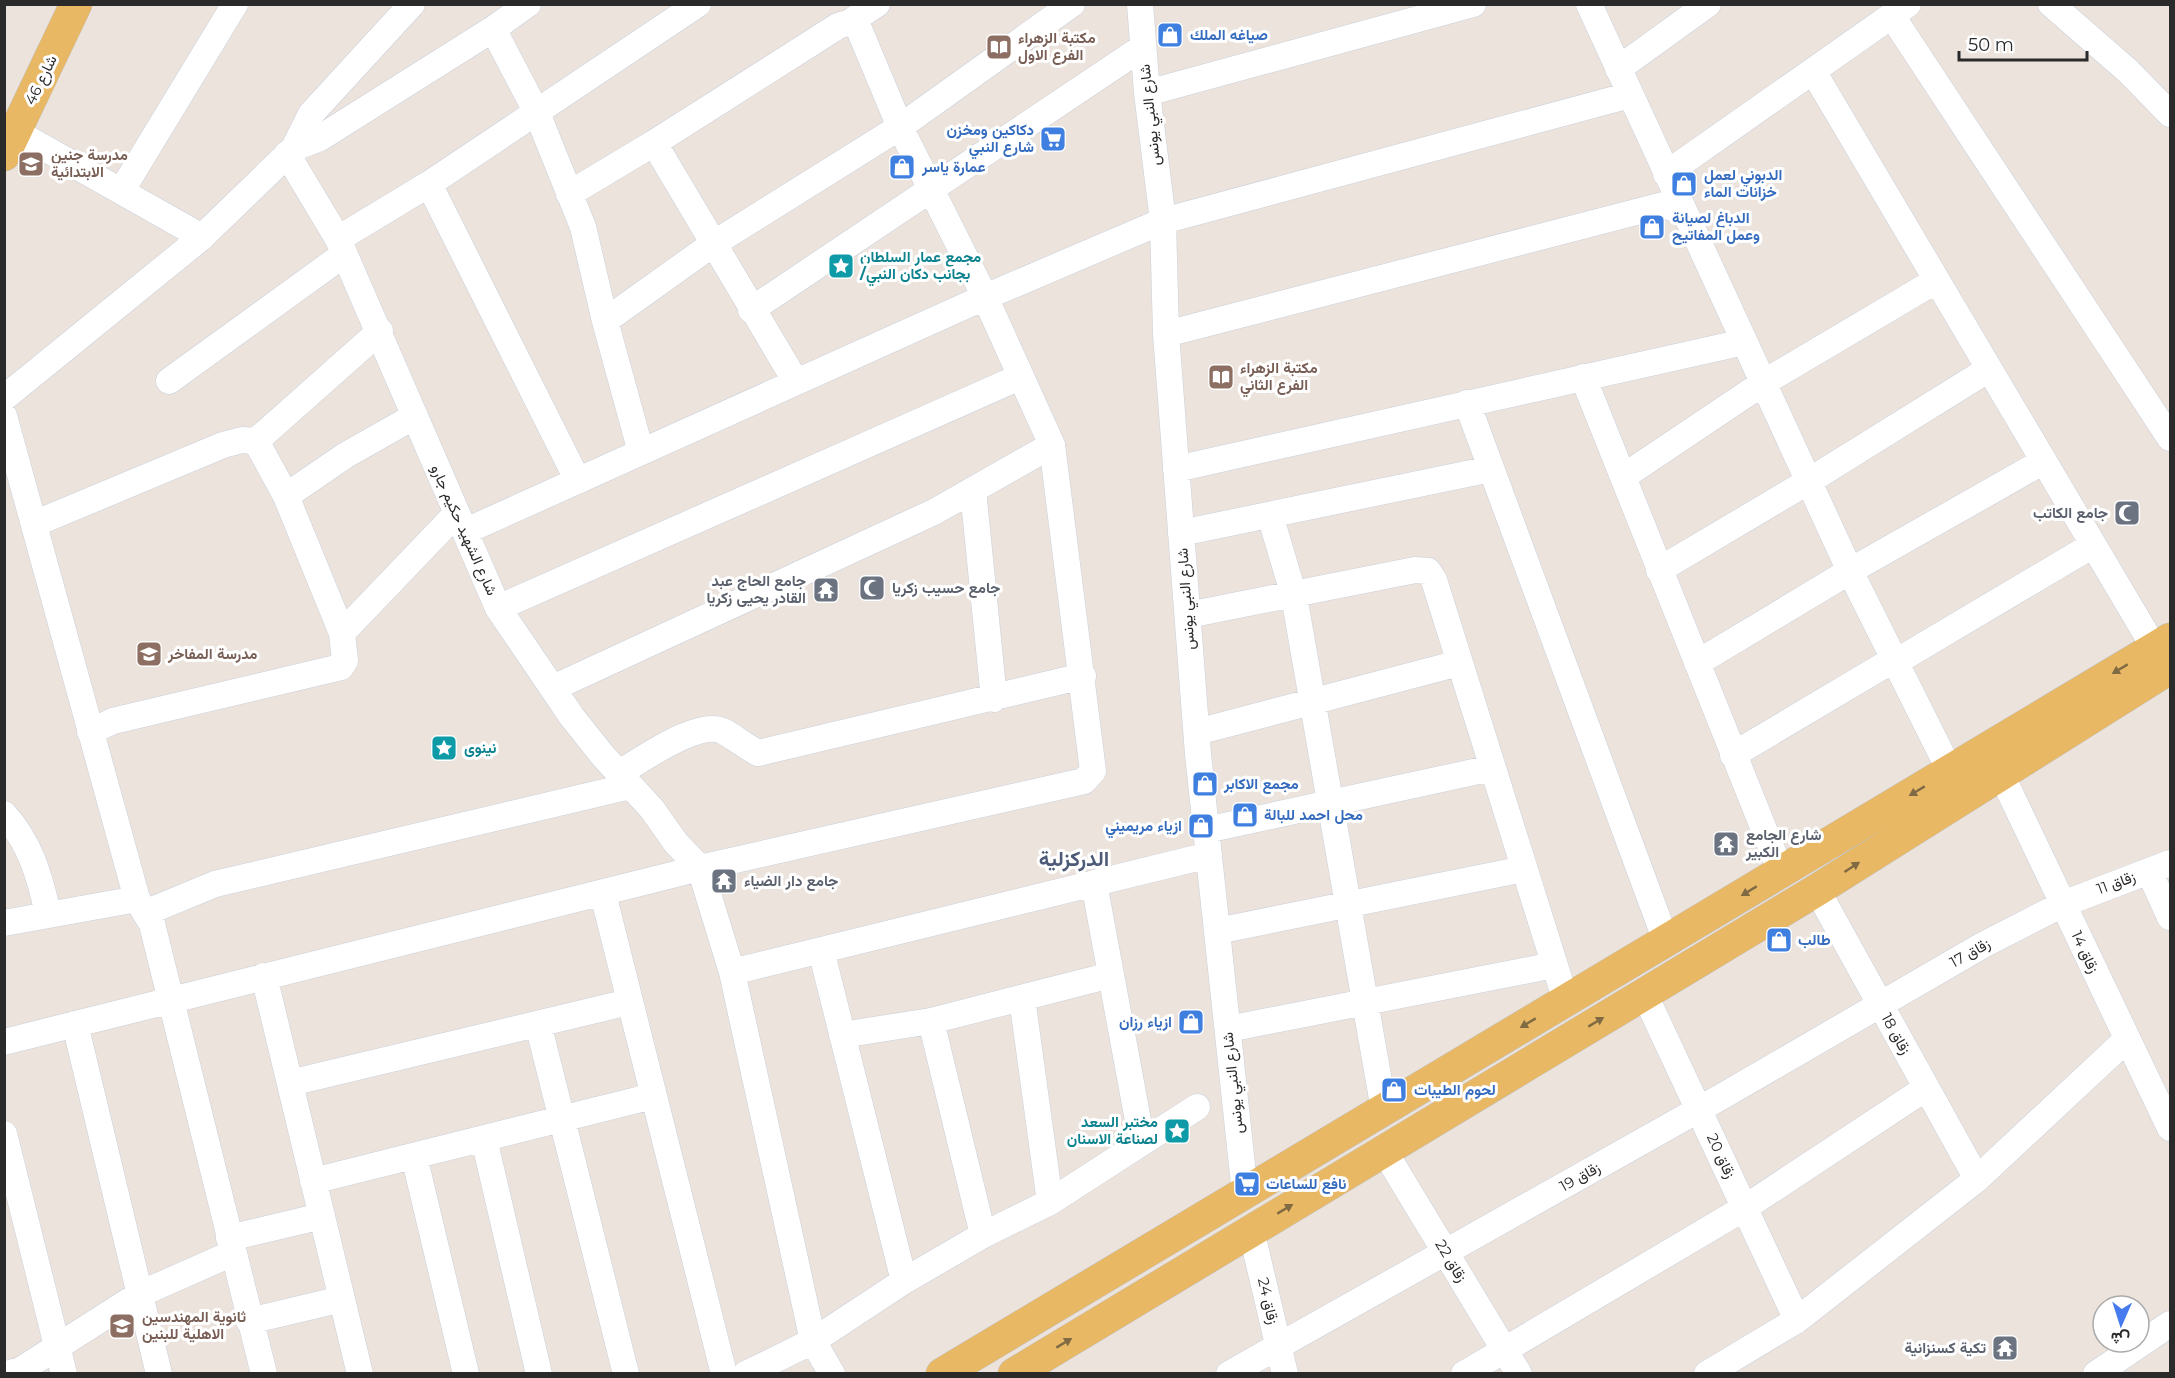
<svg xmlns="http://www.w3.org/2000/svg" width="2175" height="1378" font-family="Montserrat,Vazirmatn,sans-serif">
  <rect width="100%" height="100%" fill="#ebe3dc"/>
  <g fill="none" stroke-linecap="round" stroke-linejoin="round">
    <defs>
      <path id="minor" d="M 1140,4 L 1147,93 L 1163,221 L 1166,334 L 1198,754 L 1245,1193
        M 1589,4 L 1850,571 L 1950,771
        M 2051,4 L 2128,71 L 2170,114
        M 1892,16 L 2170,438
        M 850,22 L 877,4
        M 493,29 L 537,113 L 583,227 L 605,321 L 641,452
        M 1618,69 L 1708,4
        M 1813,71 L 2155,649
        M 1147,93 L 1473,4
        M 16,132 L 202,237
        M 654,143 L 796,382
        M 294,148 L 320,138 L 493,29 L 528,4
        M 287,154 L 338,239 L 498,608 L 572,717 L 604,757 L 652,809 L 676,843 L 700,868 L 732,972 L 813,1341 L 832,1374
        M 1666,174 L 1908,4
        M 429,184 L 578,481
        M 122,190 L 235,4
        M 338,239 L 429,184 L 698,4
        M 751,310 L 1143,47
        M 605,321 L 713,244 L 900,127 L 1072,4
        M 1166,334 L 1663,205 L 1684,212
        M 1583,377 L 1781,872
        M 169,381 L 343,255
        M 4,398 L 202,237 L 294,148 L 311,114 L 412,4
        M 1467,403 L 1666,941
        M 4,416 L 137,899 L 152,924 L 264,1374
        M 1176,469 L 1744,342
        M 1623,477 L 1763,383 L 1937,280
        M 973,490 L 994,699
        M 286,496 L 346,455 L 415,416
        M 1270,515 L 1294,596 L 1384,1110
        M 34,524 L 223,445 L 242,440 L 256,441 L 380,331
        M 466,531 L 985,297 L 1163,221 L 1630,95
        M 1181,533 L 1491,469
        M 1659,570 L 1809,481 L 1989,369
        M 498,608 L 1020,377
        M 1188,615 L 1415,570 L 1428,571 L 1434,580 L 1566,1001
        M 342,633 L 455,515
        M 1697,663 L 1850,571 L 2044,461
        M 553,688 L 934,512 L 1052,445
        M 90,732 L 113,721 L 341,667 L 345,661 L 342,633 L 286,496 L 256,441
        M 1197,732 L 1459,663
        M 1733,755 L 1881,667 L 1894,663 L 2093,545
        M 619,773 C 642,760 698,719 723,731 C 734,737 745,746 758,753 L 1083,676
        M 2001,774 L 2170,1128
        M 4,814 C 30,842 40,877 48,914
        M 1206,830 L 1492,768
        M 2149,871 L 2170,917
        M 1094,883 L 1142,1142
        M 1817,890 L 1977,1179
        M 603,894 L 724,1374
        M 145,913 L 215,884 L 630,786
        M 4,923 L 137,899
        M 1217,931 L 1524,869
        M 821,950 L 904,1281
        M 732,972 L 1209,855
        M 264,976 L 360,1374
        M 1644,993 L 1797,1320
        M 1022,998 L 1050,1202
        M 931,1021 L 983,1235
        M 75,1024 L 159,1374
        M 538,1024 L 626,1374
        M 1228,1029 L 1554,965
        M 842,1035 L 931,1021 L 1111,975
        M 4,1042 L 700,868 L 1084,781 L 1093,771 L 1052,445 L 985,297 L 900,127 L 859,29 L 850,22 L 838,26 L 654,143 L 569,194
        M 290,1083 L 629,1002
        M 4,1134 L 64,1374
        M 484,1139 L 539,1374
        M 1383,1149 L 1519,1374
        M 414,1156 L 466,1374
        M 313,1181 L 653,1096
        M 1251,1230 L 1285,1374
        M 229,1238 L 322,1216
        M 249,1321 L 342,1299
        M 6,1374 L 21,1370 L 140,1294 L 233,1253
        M 746,1374 L 813,1341 L 904,1281 L 983,1235 L 1050,1202 L 1197,1107
        M 1229,1374 L 1721,1097 L 1983,945 L 2063,904 L 2170,863
        M 1464,1374 L 1746,1207 L 1926,1088
        M 1707,1374 L 1797,1320 L 1977,1179 L 2126,1040
        M 2096,1374 L 2170,1324"/>
      <path id="major" d="M 4,155 L 76,4
        M 942,1374 L 2170,639
        M 1014,1374 L 1817,890 L 2170,668"/>
    </defs>
    <!-- minor casing -->
    <use href="#minor" stroke="#cbd0db" stroke-width="27"/>
    <!-- major casing -->
    <use href="#major" stroke="#c3c3c3" stroke-width="33"/>
    <!-- minor -->
    <use href="#minor" stroke="#fff" stroke-width="26"/>
    <!-- major -->
    <use href="#major" stroke="#e8b864" stroke-width="32"/>
  </g>
  <!-- one-way arrows -->
  <defs><path id="oneway-solid" d="M-6-.8H1V-3.2L6.5 0L1 3.2V.8H-6Z" transform="scale(1.5)"/></defs>
  <g fill="#7f6a44">
    <use href="#oneway-solid" transform="translate(2120 669) rotate(149)"/>
    <use href="#oneway-solid" transform="translate(1917 791) rotate(149)"/>
    <use href="#oneway-solid" transform="translate(1852 867) rotate(-33)"/>
    <use href="#oneway-solid" transform="translate(1749 891) rotate(149)"/>
    <use href="#oneway-solid" transform="translate(1596 1022) rotate(-31)"/>
    <use href="#oneway-solid" transform="translate(1528 1023) rotate(149)"/>
    <use href="#oneway-solid" transform="translate(1285 1209) rotate(-31)"/>
    <use href="#oneway-solid" transform="translate(1064 1343) rotate(-31)"/>
  </g>
  <!-- icons -->
  <defs>
    <symbol id="shop-square" viewBox="-11 -11 22 22"><rect x="-9" y="-9" width="18" height="18" rx="4" fill="#3f7fe0" stroke="#fff"/><path d="M-5-2.5h2.3a2.7 3.5 0 0 1 5.4 0H5L5.5 6h-11ZM-1.5-2.5h3a1.5 2.3 0 0 0-3 0Z" fill="#fff"/></symbol>
    <symbol id="library-square" viewBox="-11 -11 22 22"><rect x="-9" y="-9" width="18" height="18" rx="4" fill="#8d6e63" stroke="#fff"/><path d="M-6-4Q-3-5.5-.7-3.5V5Q-3 3-6 4ZM6-4Q3-5.5 .7-3.5V5Q3 3 6 4Z" fill="#fff"/></symbol>
    <symbol id="supermarket-square" viewBox="-11 -11 22 22"><rect x="-9" y="-9" width="18" height="18" rx="4" fill="#3f7fe0" stroke="#fff"/><path d="M-6-5.5h2.5l.6 2H6L4.5 2H-2.5L-4.4-4H-6ZM-1.5 3.2a1.3 1.3 0 1 0 .1 0ZM3 3.2a1.3 1.3 0 1 0 .1 0Z" fill="#fff"/></symbol>
    <symbol id="school-square" viewBox="-11 -11 22 22"><rect x="-9" y="-9" width="18" height="18" rx="4" fill="#8d6e63" stroke="#fff"/><path d="M0-5L7-2L0 1L-7-2ZM-4 1L0 2.5L4 1V4Q0 6-4 4Z" fill="#fff"/></symbol>
    <symbol id="sight-square" viewBox="-11 -11 22 22"><rect x="-9" y="-9" width="18" height="18" rx="4" fill="#0f9aa8" stroke="#fff"/><path d="M0-6L1.8-2.2L6-1.7L2.9 1.2L3.7 5.4L0 3.3L-3.7 5.4L-2.9 1.2L-6-1.7L-1.8-2.2Z" fill="#fff"/></symbol>
    <symbol id="mosque-square" viewBox="-11 -11 22 22"><rect x="-9" y="-9" width="18" height="18" rx="4" fill="#6b7280" stroke="#fff"/><path d="M3.5-4.9A6 6 0 1 0 3.5 4.9A5 5 0 1 1 3.5-4.9Z" fill="#fff"/></symbol>
    <symbol id="temple-square" viewBox="-11 -11 22 22"><rect x="-9" y="-9" width="18" height="18" rx="4" fill="#6b7280" stroke="#fff"/><path d="M0-6L5-2H3V0L6.5 2.5H4V6H1.5V3h-3V6H-4V2.5H-6.5L-3 0V-2H-5Z" fill="#fff"/></symbol>
  </defs>
  <g fill-rule="evenodd">
    <use href="#shop-square" x="1155" y="20" width="30" height="30"/>
    <use href="#library-square" x="984" y="32" width="30" height="30"/>
    <use href="#supermarket-square" x="1038" y="124" width="30" height="30"/>
    <use href="#school-square" x="16" y="149" width="30" height="30"/>
    <use href="#shop-square" x="887" y="152" width="30" height="30"/>
    <use href="#shop-square" x="1669" y="169" width="30" height="30"/>
    <use href="#shop-square" x="1637" y="212" width="30" height="30"/>
    <use href="#sight-square" x="826" y="251" width="30" height="30"/>
    <use href="#library-square" x="1206" y="362" width="30" height="30"/>
    <use href="#mosque-square" x="2112" y="498" width="30" height="30"/>
    <use href="#mosque-square" x="857" y="573" width="30" height="30"/>
    <use href="#temple-square" x="811" y="575" width="30" height="30"/>
    <use href="#school-square" x="134" y="639" width="30" height="30"/>
    <use href="#sight-square" x="429" y="733" width="30" height="30"/>
    <use href="#shop-square" x="1190" y="769" width="30" height="30"/>
    <use href="#shop-square" x="1230" y="800" width="30" height="30"/>
    <use href="#shop-square" x="1186" y="811" width="30" height="30"/>
    <use href="#temple-square" x="1711" y="829" width="30" height="30"/>
    <use href="#temple-square" x="709" y="866" width="30" height="30"/>
    <use href="#shop-square" x="1764" y="925" width="30" height="30"/>
    <use href="#shop-square" x="1176" y="1007" width="30" height="30"/>
    <use href="#shop-square" x="1379" y="1075" width="30" height="30"/>
    <use href="#sight-square" x="1162" y="1116" width="30" height="30"/>
    <use href="#supermarket-square" x="1232" y="1169" width="30" height="30"/>
    <use href="#school-square" x="107" y="1311" width="30" height="30"/>
    <use href="#temple-square" x="1990" y="1333" width="30" height="30"/>
  </g>
  <g text-anchor="middle" stroke-width="6" stroke-linejoin="round" paint-order="stroke">
    <!-- shop labels -->
    <g font-size="15" font-weight="bold" fill="#366cbe" stroke="#fff" text-anchor="start">
      <text x="1190" y="40">صياغه الملك</text>
      <text x="1034" y="135" text-anchor="end">دكاكين ومخزن<tspan x="1034" dy="17">شارع النبي</tspan></text>
      <text x="922" y="172">عمارة ياسر</text>
      <text x="1704" y="180">الدبوني لعمل<tspan x="1704" dy="17">خزانات الماء</tspan></text>
      <text x="1672" y="223">الدباغ لصيانة<tspan x="1672" dy="17">وعمل المفاتيح</tspan></text>
      <text x="1224" y="789">مجمع الاكابر</text>
      <text x="1264" y="820">محل احمد للبالة</text>
      <text x="1182" y="831" text-anchor="end">ازياء مريميني</text>
      <text x="1798" y="945">طالب</text>
      <text x="1172" y="1027" text-anchor="end">ازياء رزان</text>
      <text x="1414" y="1095">لحوم الطيبات</text>
      <text x="1266" y="1189">نافع للساعات</text>
    </g>
    <!-- education labels -->
    <g font-size="15" font-weight="bold" fill="#785e54" stroke="#fff" text-anchor="start">
      <text x="1018" y="43">مكتبة الزهراء<tspan x="1018" dy="17">الفرع الاول</tspan></text>
      <text x="51" y="160">مدرسة جنين<tspan x="51" dy="17">الابتدائية</tspan></text>
      <text x="1240" y="373">مكتبة الزهراء<tspan x="1240" dy="17">الفرع الثاني</tspan></text>
      <text x="168" y="659">مدرسة المفاخر</text>
      <text x="142" y="1322">ثانوية المهندسين<tspan x="142" dy="17">الاهلية للبنين</tspan></text>
    </g>
    <!-- street labels -->
    <g font-size="15" fill="#2a2a2a" stroke="#fff">
      <text transform="translate(41 80) rotate(-64)" y="5">شارع 46</text>
      <text transform="translate(1150 115) rotate(-96)" y="5">شارع النبي يونس</text>
      <text transform="translate(464 530) rotate(66)" y="5">شارع الشهيد حكيم جارو</text>
      <text transform="translate(1186 599) rotate(-94)" y="5">شارع النبي يونس</text>
      <text transform="translate(2116 883) rotate(-20)" y="5">زقاق 11</text>
      <text transform="translate(2085 952) rotate(65)" y="5">زقاق 14</text>
      <text transform="translate(1970 953) rotate(-29)" y="5">زقاق 17</text>
      <text transform="translate(1896 1034) rotate(61)" y="5">زقاق 18</text>
      <text transform="translate(1233 1083) rotate(-96)" y="5">شارع النبي يونس</text>
      <text transform="translate(1721 1156) rotate(65)" y="5">زقاق 20</text>
      <text transform="translate(1580 1177) rotate(-29)" y="5">زقاق 19</text>
      <text transform="translate(1451 1261) rotate(59)" y="5">زقاق 22</text>
      <text transform="translate(1268 1301) rotate(77)" y="5">زقاق 24</text>
    </g>
    <!-- culture labels -->
    <g font-size="15" font-weight="bold" fill="#0d838f" stroke="#fff" text-anchor="start">
      <text x="860" y="262">مجمع عمار السلطان<tspan x="860" dy="17">/بجانب دكان النبي</tspan></text>
      <text x="464" y="753">نينوى</text>
      <text x="1158" y="1127" text-anchor="end">مختبر السعد<tspan x="1158" dy="17">لصناعة الاسنان</tspan></text>
    </g>
    <!-- worship labels -->
    <g font-size="15" font-weight="bold" fill="#5b616d" stroke="#fff" text-anchor="end">
      <text x="2108" y="518">جامع الكاتب</text>
      <text x="806" y="586">جامع الحاج عبد<tspan x="806" dy="17">القادر يحيى زكريا</tspan></text>
      <text x="892" y="593" text-anchor="start">جامع حسيب زكريا</text>
      <text x="1746" y="840" text-anchor="start">شارع الجامع<tspan x="1746" dy="17">الكبير</tspan></text>
      <text x="744" y="886" text-anchor="start">جامع دار الضياء</text>
      <text x="1986" y="1353">تكية كسنزانية</text>
    </g>
    <!-- district labels -->
    <g font-size="21" font-weight="bold" fill="#4d5a78" stroke="#fff">
      <text x="1074" y="866">الدركزلية</text>
    </g>
  </g>
  <!-- border -->
  <rect width="2175" height="1378" fill="none" stroke="#2a2a2a" stroke-width="12"/>
  <!-- north arrow -->
  <g transform="translate(2121 1324) rotate(183)"><circle r="28" fill="#ffffff" stroke="#aaaaaa" stroke-width="1.5"/>
  <path d="M0-4.5L10 22L0 15L-10 22Z" fill="#457bef"/>
  <text y="-9" font-size="16" font-weight="bold" text-anchor="middle" fill="#2a2a2a">ش</text>
  </g>
  <!-- scale -->
  <path d="M1959 51v9h128v-9" fill="none" stroke="#2a2a2a" stroke-width="3"/>
  <text x="1968" y="51" font-size="18" fill="#2a2a2a" stroke="#ffffff" stroke-width="4.5" paint-order="stroke">50 m</text>
</svg>
